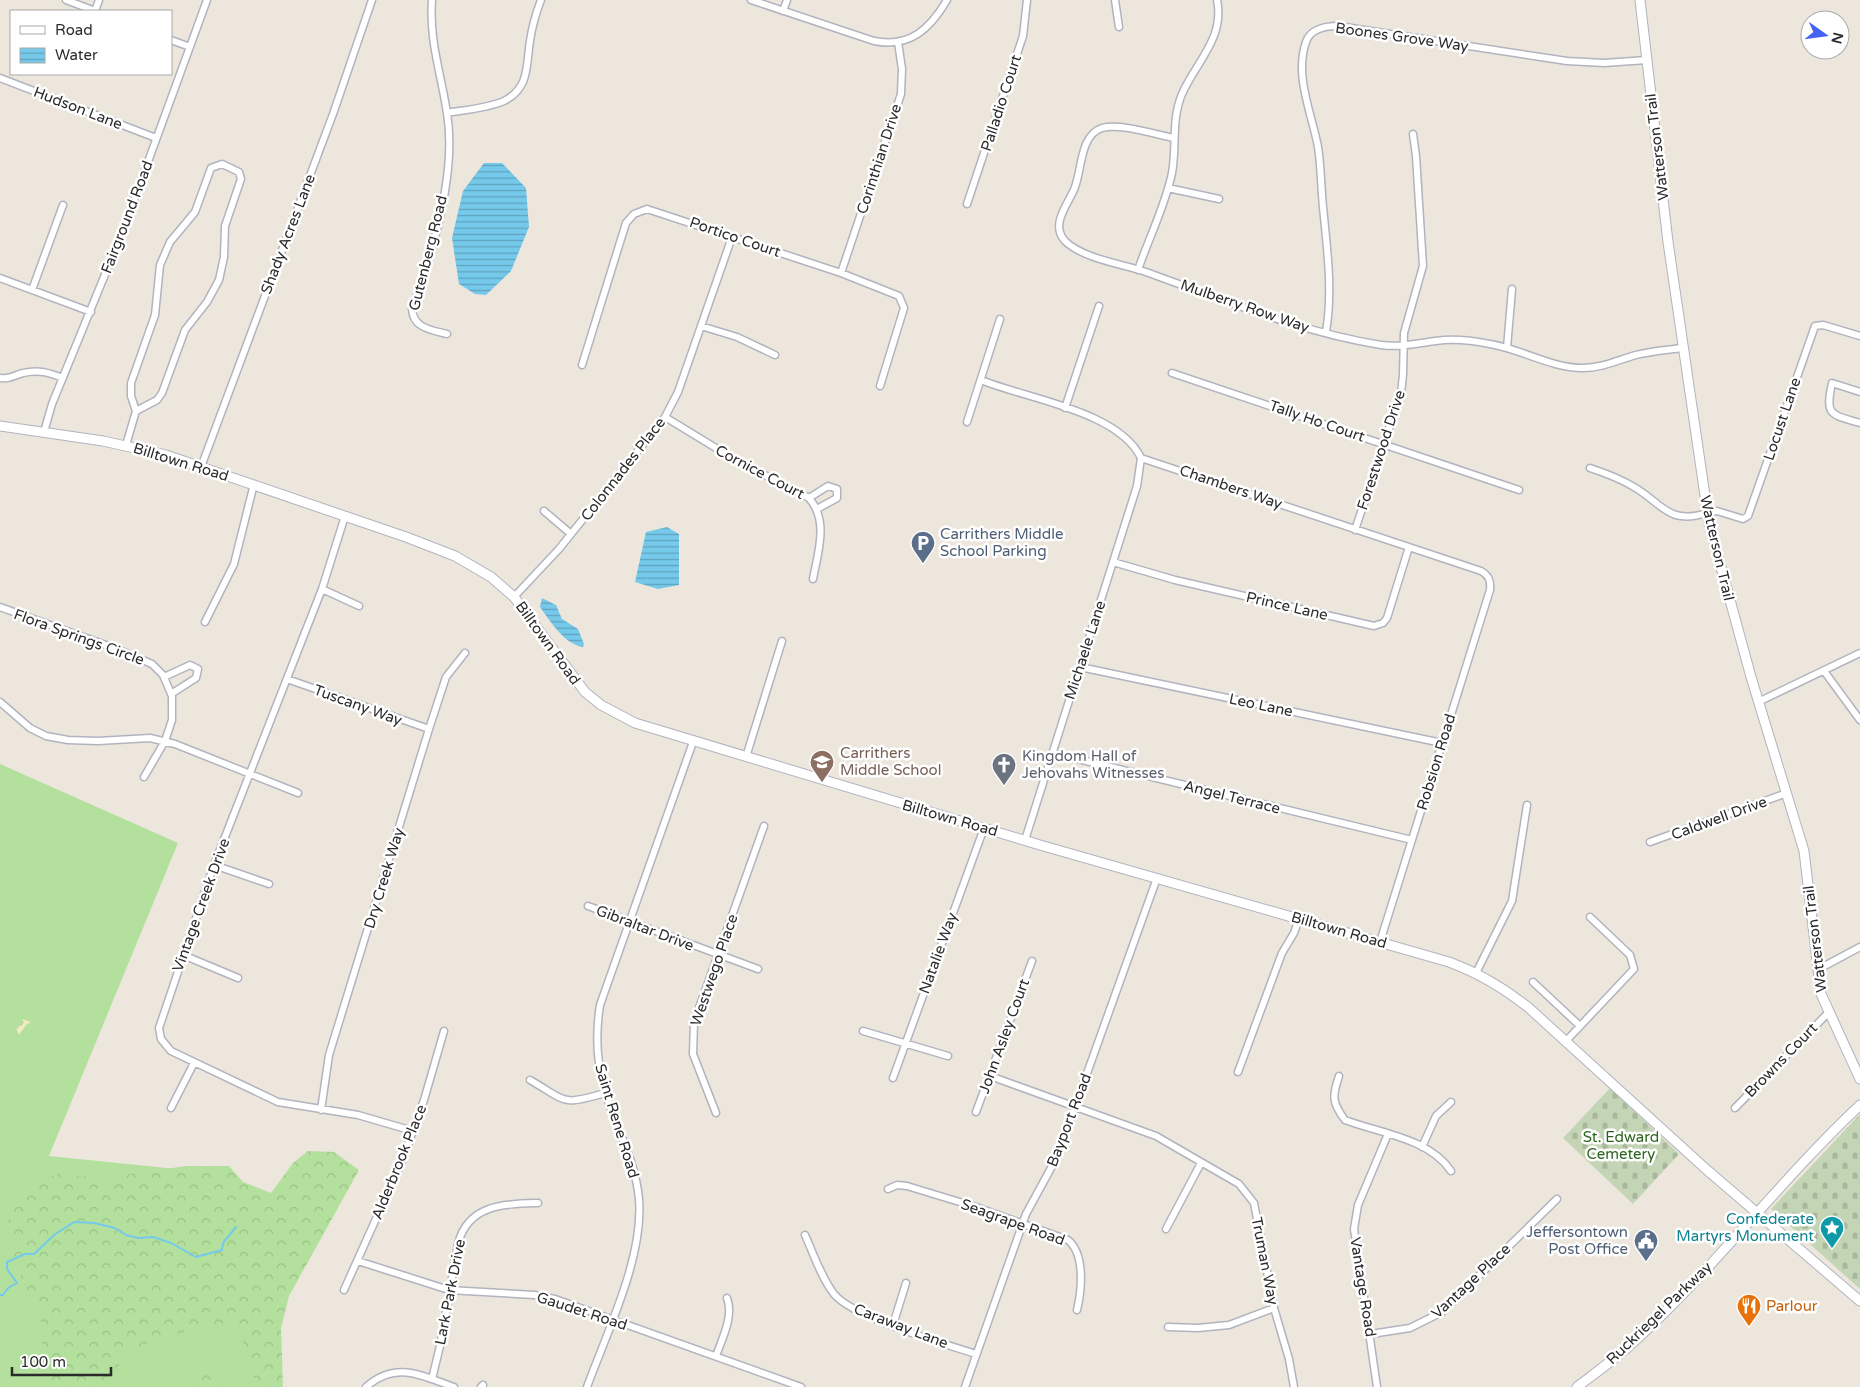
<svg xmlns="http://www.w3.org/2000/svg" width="1860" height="1387" font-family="'Varela Round',sans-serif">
  <defs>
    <pattern id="forest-crowns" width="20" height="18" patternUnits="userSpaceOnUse" patternTransform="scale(1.25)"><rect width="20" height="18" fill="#b3e09c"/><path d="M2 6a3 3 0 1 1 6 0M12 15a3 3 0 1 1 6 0" fill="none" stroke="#9ac087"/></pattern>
    <pattern id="sand-dots" width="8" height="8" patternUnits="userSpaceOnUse" patternTransform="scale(1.25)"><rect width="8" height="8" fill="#f0e9c2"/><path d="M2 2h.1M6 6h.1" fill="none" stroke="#cec8a7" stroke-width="1.8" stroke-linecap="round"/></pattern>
    <pattern id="cemetery-stones" width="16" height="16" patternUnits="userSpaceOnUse" patternTransform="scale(1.25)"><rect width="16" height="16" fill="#c4d5b5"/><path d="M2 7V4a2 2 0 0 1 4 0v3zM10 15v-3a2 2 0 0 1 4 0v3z" fill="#a9b79c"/></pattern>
    <pattern id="water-rules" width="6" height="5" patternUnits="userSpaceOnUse" patternTransform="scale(1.25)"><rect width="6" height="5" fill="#75c9ea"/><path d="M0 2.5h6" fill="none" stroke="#60a3be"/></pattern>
  </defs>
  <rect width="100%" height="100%" fill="#ece6dd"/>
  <!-- grass -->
  <path fill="#b3e09c" d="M 0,764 L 178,843 L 49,1156 L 235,1175 L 277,1387 L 0,1387 Z"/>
  <!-- forest -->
  <path fill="url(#forest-crowns)" d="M 308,1151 L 334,1152 L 359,1170 L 289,1296 L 281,1328 L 283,1387 L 255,1387 C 253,1366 246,1333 224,1324 L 163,1337 L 138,1348 L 124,1357 L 115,1372 L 95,1387 L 46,1387 L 50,1373 L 43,1351 L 41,1314 L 23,1282 L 11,1246 L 8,1210 L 30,1182 L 59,1174 L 105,1178 L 186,1166 L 229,1166 L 243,1182 L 271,1193 L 293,1163 Z
    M 222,1371 L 227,1387 L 190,1387 L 205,1375 Z"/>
  <!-- sand -->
  <path fill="url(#sand-dots)" d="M 23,1019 L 31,1022 L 26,1025 L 19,1035 L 16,1028 L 18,1026 L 22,1026 Z"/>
  <!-- cemetery -->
  <path fill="url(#cemetery-stones)" d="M 1610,1088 L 1679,1154 L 1633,1204 L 1563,1138 Z
    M 1860,1114 L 1860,1289 L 1771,1209 Z"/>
  <!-- water -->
  <path fill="url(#water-rules)" d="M 484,163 L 502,163 L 526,188 L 529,227 L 511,271 L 486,295 L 475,294 L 459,284 L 452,238 L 463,191 Z
    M 667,527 L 679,534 L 679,585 L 658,589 L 635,582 L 646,532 Z
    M 542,598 L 556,605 L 562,619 L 578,629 L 584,644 L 583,647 C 564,644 551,622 540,607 Z"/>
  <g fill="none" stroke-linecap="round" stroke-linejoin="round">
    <!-- stream -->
    <path stroke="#75c9ea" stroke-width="2" d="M 0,1295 L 3,1295 L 8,1288 L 17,1283 L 7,1269 L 7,1262 L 25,1254 L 34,1254 L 54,1235 L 74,1222 L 94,1223 L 115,1228 L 126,1235 L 138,1238 L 153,1237 L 171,1243 L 196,1257 L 222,1250 L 223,1243 L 236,1227"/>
    <defs>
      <path id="street" d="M 66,0 L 95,11 L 99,0
        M 432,0 C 429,41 441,73 447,113 C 457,173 433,252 412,309 C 413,328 431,330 447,334
        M 751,0 L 874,41 C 910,48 930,29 947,0
        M 1115,0 L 1119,27
        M 783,11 L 787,0
        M 171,40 L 190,47
        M 0,78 L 156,138
        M 447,113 C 465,110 488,108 504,101 C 530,88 526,65 530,41 C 532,27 536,13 541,0
        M 1173,138 C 1154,134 1120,123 1102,128 C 1080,135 1082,169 1075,187 C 1070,202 1049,224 1065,241 C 1082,258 1121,264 1143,271 C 1222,299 1299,332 1381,345 C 1402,348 1422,342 1444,340 C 1459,339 1475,341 1490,344 C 1521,349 1551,368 1583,368 C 1602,368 1618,360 1636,355 C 1651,351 1667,350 1682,348
        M 1168,188 L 1219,199
        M 967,204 L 1023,36 L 1027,0
        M 1138,270 C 1149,237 1165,207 1172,173 C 1177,146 1171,120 1182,94 C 1196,62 1225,38 1217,0
        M 841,273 L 901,94 L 902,69 L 898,42
        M 0,278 L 91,312
        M 32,290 L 63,205
        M 701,326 L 737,337 L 775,355
        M 1326,332 C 1333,290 1327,249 1323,207 C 1321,187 1321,166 1318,147 C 1312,114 1294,76 1306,42 C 1310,29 1326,26 1338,26 L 1567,61 L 1604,63 L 1647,60
        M 1507,348 L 1512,289
        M 582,365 L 626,223 L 634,214 L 647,209 L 841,273 L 899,296 L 904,308 L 880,386
        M 1172,373 L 1519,490
        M 0,378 C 10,380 14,375 23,373 C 38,369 50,373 63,378
        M 981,380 C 1027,399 1119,411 1141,458 L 1481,571 C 1489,575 1491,581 1490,590 L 1380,942
        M 1860,392 L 1832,383 C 1825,416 1830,414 1860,423
        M 1065,408 L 1099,306
        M 665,417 L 734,459 L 809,498 C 829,521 818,552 813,579
        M 967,422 L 1000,319
        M 44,432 L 52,404 L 122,233 L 207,0
        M 126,445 L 136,411 L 157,400 L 162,393 L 185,330 L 207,302 L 219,280 L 224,257 L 225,226 L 241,179 L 239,172 L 222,164 L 211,168 L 195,212 L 170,242 L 160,265 L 155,315 L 131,383 L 131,396 L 136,411
        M 201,467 L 333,114 L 372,0
        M 1590,468 C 1605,473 1621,479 1634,487 C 1663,504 1668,525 1707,513
        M 809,498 L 828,486 L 837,489 L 837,498 L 817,509
        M 544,511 L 571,534
        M 1707,512 L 1717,511 L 1743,519 L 1748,516 L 1815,326 L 1823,325 L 1860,336
        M 345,516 L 322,589 L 214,865 L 159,1028 L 161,1039 L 171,1051 L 278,1102 L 358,1115 L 413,1131
        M 1355,530 L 1401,393 L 1403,375 L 1404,333 L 1423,266 L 1416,156 L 1413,134
        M 1113,562 L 1175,580 L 1374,626 L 1383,623 L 1387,618 L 1409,547
        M 322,589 L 359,606
        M 514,597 L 559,549 L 665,417 L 678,392 L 732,237
        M 0,607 L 114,648 L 152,664 L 163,675 L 172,696 L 172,720 L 165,741 L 144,777
        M 205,622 L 234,564 L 254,484
        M 1080,667 L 1442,743
        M 1824,671 L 1860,720
        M 164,677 L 190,665 L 198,669 L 196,678 L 171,694
        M 287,679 L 429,729
        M 0,702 L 30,728 L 46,736 L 68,740 L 98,741 L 150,738 L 175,744 L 298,793
        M 1758,702 L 1860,653
        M 1053,753 L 1412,840
        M 746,757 L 782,641
        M 1025,840 L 1137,486 L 1141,458
        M 1650,842 L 1787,793
        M 214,865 L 269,884
        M 588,906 L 758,969
        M 183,955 L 238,978
        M 1817,970 L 1860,947
        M 1476,973 L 1512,901 L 1527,805
        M 1533,982 L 1580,1026
        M 863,1031 L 948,1056
        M 1566,1041 L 1634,969 L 1630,955 L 1590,917
        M 1238,1072 L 1282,953 L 1294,933 L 1299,919
        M 990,1076 L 1156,1136 L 1239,1184 L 1254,1203 L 1274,1308 L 1289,1359 L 1294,1387
        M 1339,1076 C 1332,1096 1332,1103 1345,1120 C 1379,1133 1429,1138 1451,1171
        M 893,1078 L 984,828
        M 530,1080 C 568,1102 561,1106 605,1093
        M 171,1108 L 194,1063
        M 1735,1108 L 1828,1013
        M 321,1110 L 329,1055 L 429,729 L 446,677 L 465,653
        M 976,1112 L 1032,961
        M 716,1113 L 693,1054 L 694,1022 L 764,826
        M 1422,1147 L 1436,1116 L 1451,1102
        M 888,1189 L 897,1185 L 907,1186 L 976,1207 L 1068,1240 C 1085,1254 1082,1289 1077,1310
        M 1166,1229 L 1201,1163
        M 805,1235 C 814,1255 821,1277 834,1294 C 852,1317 945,1344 976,1354
        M 358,1261 L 449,1290 L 534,1295 L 555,1299 L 801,1387
        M 344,1290 L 402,1161 L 424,1100 L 444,1031
        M 893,1325 L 906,1283
        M 1168,1327 L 1198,1328 L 1229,1325 L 1274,1308
        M 1371,1334 L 1410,1328 L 1442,1312 L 1557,1199
        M 716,1356 C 722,1339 734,1316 727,1298
        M 432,1379 L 440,1346 L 458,1244 C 468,1204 505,1204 538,1203
        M 366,1387 C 396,1360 422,1376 454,1387
        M 481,1387 L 483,1385
        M 587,1387 C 607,1332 644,1257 639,1199 C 636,1167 623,1141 612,1112 C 598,1076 594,1043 600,1005 L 693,742
        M 965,1387 L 1026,1214 L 1057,1157 L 1157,878
        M 1377,1387 L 1354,1229 L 1358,1205 L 1388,1134"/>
      <path id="secondary" d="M 1640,0 L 1668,242 L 1709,523 L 1751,677 L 1804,851 L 1821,994 L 1860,1079
        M 0,426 L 103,441 L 166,455 L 406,537 L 455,556 L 491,577 L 514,597 L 585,692 L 601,705 L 635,723 L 1040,845 L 1449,962 C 1479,973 1504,988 1529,1008 L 1707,1170 L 1860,1301
        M 1577,1387 C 1594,1374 1612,1361 1628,1347 C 1712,1272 1779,1181 1860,1105"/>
    </defs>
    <!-- street casing -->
    <use href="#street" stroke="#b1b4be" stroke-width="9"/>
    <!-- secondary casing -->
    <use href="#secondary" stroke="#b1b4be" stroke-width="11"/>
    <!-- street -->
    <use href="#street" stroke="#fff" stroke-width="6"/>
    <!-- secondary -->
    <use href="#secondary" stroke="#fff" stroke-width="9"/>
  </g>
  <!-- icons -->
  <defs>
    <symbol id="parking-pin" viewBox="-11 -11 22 30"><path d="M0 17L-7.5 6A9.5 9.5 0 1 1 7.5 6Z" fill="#5c6f8a" stroke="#fff"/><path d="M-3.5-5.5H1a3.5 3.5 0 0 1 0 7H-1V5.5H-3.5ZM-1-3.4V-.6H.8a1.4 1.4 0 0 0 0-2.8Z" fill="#fff"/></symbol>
    <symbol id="school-pin" viewBox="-11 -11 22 30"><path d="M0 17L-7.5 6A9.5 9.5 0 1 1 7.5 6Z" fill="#8d6e63" stroke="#fff"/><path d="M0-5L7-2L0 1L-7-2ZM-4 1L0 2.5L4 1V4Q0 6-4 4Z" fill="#fff"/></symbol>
    <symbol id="church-pin" viewBox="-11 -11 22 30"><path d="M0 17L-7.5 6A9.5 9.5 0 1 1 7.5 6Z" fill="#6b7280" stroke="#fff"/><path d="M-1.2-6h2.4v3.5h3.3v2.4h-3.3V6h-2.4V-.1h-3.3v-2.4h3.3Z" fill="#fff"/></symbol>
    <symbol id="sight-pin" viewBox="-11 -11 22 30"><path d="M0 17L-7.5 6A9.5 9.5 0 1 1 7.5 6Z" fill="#0f9aa8" stroke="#fff"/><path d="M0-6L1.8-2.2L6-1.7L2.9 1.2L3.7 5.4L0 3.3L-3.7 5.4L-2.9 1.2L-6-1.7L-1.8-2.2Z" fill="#fff"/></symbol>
    <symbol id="civic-pin" viewBox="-11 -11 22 30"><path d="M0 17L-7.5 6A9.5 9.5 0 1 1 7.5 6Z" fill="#5c6f8a" stroke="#fff"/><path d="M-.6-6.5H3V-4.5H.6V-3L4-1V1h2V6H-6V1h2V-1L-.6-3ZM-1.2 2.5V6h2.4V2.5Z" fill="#fff"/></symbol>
    <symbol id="restaurant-pin" viewBox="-11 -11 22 30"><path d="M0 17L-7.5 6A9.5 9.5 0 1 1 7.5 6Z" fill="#e8710a" stroke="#fff"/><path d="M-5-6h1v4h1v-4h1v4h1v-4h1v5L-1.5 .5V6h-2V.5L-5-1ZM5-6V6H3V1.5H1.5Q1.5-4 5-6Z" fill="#fff"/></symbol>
  </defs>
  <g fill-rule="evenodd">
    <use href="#parking-pin" x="909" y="529" width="28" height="38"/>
    <use href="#school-pin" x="808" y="748" width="28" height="38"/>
    <use href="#church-pin" x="990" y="751" width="28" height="38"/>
    <use href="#sight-pin" x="1818" y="1214" width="28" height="38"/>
    <use href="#civic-pin" x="1632" y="1227" width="28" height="38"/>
    <use href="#restaurant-pin" x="1735" y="1292" width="28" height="38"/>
  </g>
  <g text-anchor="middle" stroke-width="5" stroke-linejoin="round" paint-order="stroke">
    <!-- street labels -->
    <g font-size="15" fill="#2b2b2b" stroke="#fff">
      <text transform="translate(1402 37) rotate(8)" y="5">Boones Grove Way</text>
      <text transform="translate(1001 103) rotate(-72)" y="5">Palladio Court</text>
      <text transform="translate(78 108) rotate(21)" y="5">Hudson Lane</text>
      <text transform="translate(1657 147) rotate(-97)" y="5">Watterson Trail</text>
      <text transform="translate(879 159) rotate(-72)" y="5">Corinthian Drive</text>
      <text transform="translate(127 217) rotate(-69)" y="5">Fairground Road</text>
      <text transform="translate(288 234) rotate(-69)" y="5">Shady Acres Lane</text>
      <text transform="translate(735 237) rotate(19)" y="5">Portico Court</text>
      <text transform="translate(428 253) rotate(-76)" y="5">Gutenberg Road</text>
      <text transform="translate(1245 306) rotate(19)" y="5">Mulberry Row Way</text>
      <text transform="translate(1782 419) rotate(-71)" y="5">Locust Lane</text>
      <text transform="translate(1317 421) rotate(19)" y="5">Tally Ho Court</text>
      <text transform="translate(1381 450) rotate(-72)" y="5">Forestwood Drive</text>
      <text transform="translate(181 462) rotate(17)" y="5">Billtown Road</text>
      <text transform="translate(623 469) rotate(-52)" y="5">Colonnades Place</text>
      <text transform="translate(760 472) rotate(28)" y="5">Cornice Court</text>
      <text transform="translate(1231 487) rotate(19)" y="5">Chambers Way</text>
      <text transform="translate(1717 548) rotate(77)" y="5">Watterson Trail</text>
      <text transform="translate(1287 606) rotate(13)" y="5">Prince Lane</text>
      <text transform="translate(79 637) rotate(20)" y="5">Flora Springs Circle</text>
      <text transform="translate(548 643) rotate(54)" y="5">Billtown Road</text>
      <text transform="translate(1085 650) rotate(-72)" y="5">Michaele Lane</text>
      <text transform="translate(358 705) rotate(20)" y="5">Tuscany Way</text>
      <text transform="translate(1261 705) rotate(12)" y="5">Leo Lane</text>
      <text transform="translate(1436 762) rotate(-73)" y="5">Robsion Road</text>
      <text transform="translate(1232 797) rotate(14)" y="5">Angel Terrace</text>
      <text transform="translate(950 818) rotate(16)" y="5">Billtown Road</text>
      <text transform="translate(1719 818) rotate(-20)" y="5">Caldwell Drive</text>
      <text transform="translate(384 878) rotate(-73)" y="5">Dry Creek Way</text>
      <text transform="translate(201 905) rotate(-70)" y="5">Vintage Creek Drive</text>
      <text transform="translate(645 928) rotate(21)" y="5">Gibraltar Drive</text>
      <text transform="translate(1339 930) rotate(16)" y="5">Billtown Road</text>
      <text transform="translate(1815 939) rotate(-97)" y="5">Watterson Trail</text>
      <text transform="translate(938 953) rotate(-70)" y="5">Natalie Way</text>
      <text transform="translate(714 970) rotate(-71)" y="5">Westwego Place</text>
      <text transform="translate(1004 1036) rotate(-70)" y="5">John Asley Court</text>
      <text transform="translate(1781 1060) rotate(-46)" y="5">Browns Court</text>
      <text transform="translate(1069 1120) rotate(-69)" y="5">Bayport Road</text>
      <text transform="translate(617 1121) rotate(73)" y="5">Saint Rene Road</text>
      <text transform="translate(399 1162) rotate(-68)" y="5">Alderbrook Place</text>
      <text transform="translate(1013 1222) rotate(20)" y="5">Seagrape Road</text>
      <text transform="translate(1265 1261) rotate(79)" y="5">Truman Way</text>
      <text transform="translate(1471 1281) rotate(-43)" y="5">Vantage Place</text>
      <text transform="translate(1363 1287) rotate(81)" y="5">Vantage Road</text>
      <text transform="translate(450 1292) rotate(-79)" y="5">Lark Park Drive</text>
      <text transform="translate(582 1311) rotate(18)" y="5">Gaudet Road</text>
      <text transform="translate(1659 1313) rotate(-44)" y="5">Ruckriegel Parkway</text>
      <text transform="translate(901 1326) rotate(21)" y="5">Caraway Lane</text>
    </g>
    <!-- service labels -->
    <g font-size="15" fill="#4e5e75" stroke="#fff" text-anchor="start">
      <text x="940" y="539">Carrithers Middle<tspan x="940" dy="17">School Parking</tspan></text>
      <text x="1628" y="1237" text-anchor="end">Jeffersontown<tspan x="1628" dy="17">Post Office</tspan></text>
    </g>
    <!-- education labels -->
    <g font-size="15" fill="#785e54" stroke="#fff" text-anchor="start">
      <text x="840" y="758">Carrithers<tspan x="840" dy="17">Middle School</tspan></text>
    </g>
    <!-- worship labels -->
    <g font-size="15" fill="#5b616d" stroke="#fff" text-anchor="start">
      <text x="1022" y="761">Kingdom Hall of<tspan x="1022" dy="17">Jehovahs Witnesses</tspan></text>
    </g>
    <!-- park labels -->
    <g font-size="15" fill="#2b651d" stroke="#fff">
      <text x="1621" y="1142">St. Edward<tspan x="1621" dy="17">Cemetery</tspan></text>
    </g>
    <!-- culture labels -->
    <g font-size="15" fill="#0d838f" stroke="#fff" text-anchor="end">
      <text x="1814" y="1224">Confederate<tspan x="1814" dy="17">Martyrs Monument</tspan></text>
    </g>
    <!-- food labels -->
    <g font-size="15" fill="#c56008" stroke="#fff" text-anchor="start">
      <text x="1766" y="1311">Parlour</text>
    </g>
  </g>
  <!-- legend -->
  <rect x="10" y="10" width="162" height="65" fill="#ffffff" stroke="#aaaaaa"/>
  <rect x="20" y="26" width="25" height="8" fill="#ffffff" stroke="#aaaaaa"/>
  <text x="55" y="35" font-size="15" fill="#2b2b2b">Road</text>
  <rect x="20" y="48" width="25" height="15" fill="url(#water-rules)" stroke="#aaaaaa"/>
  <text x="55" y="60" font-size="15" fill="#2b2b2b">Water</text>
  <!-- north arrow -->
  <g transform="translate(1825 35) rotate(104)"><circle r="24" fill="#ffffff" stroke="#aaaaaa"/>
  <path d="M0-4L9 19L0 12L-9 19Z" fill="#4463f3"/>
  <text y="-8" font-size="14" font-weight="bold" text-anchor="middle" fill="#2b2b2b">N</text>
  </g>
  <!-- scale -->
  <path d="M12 1367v8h99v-8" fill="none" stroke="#2b2b2b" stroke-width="2.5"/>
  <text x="20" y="1367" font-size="15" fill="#2b2b2b" stroke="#ffffff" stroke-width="4" paint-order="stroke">100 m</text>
</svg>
